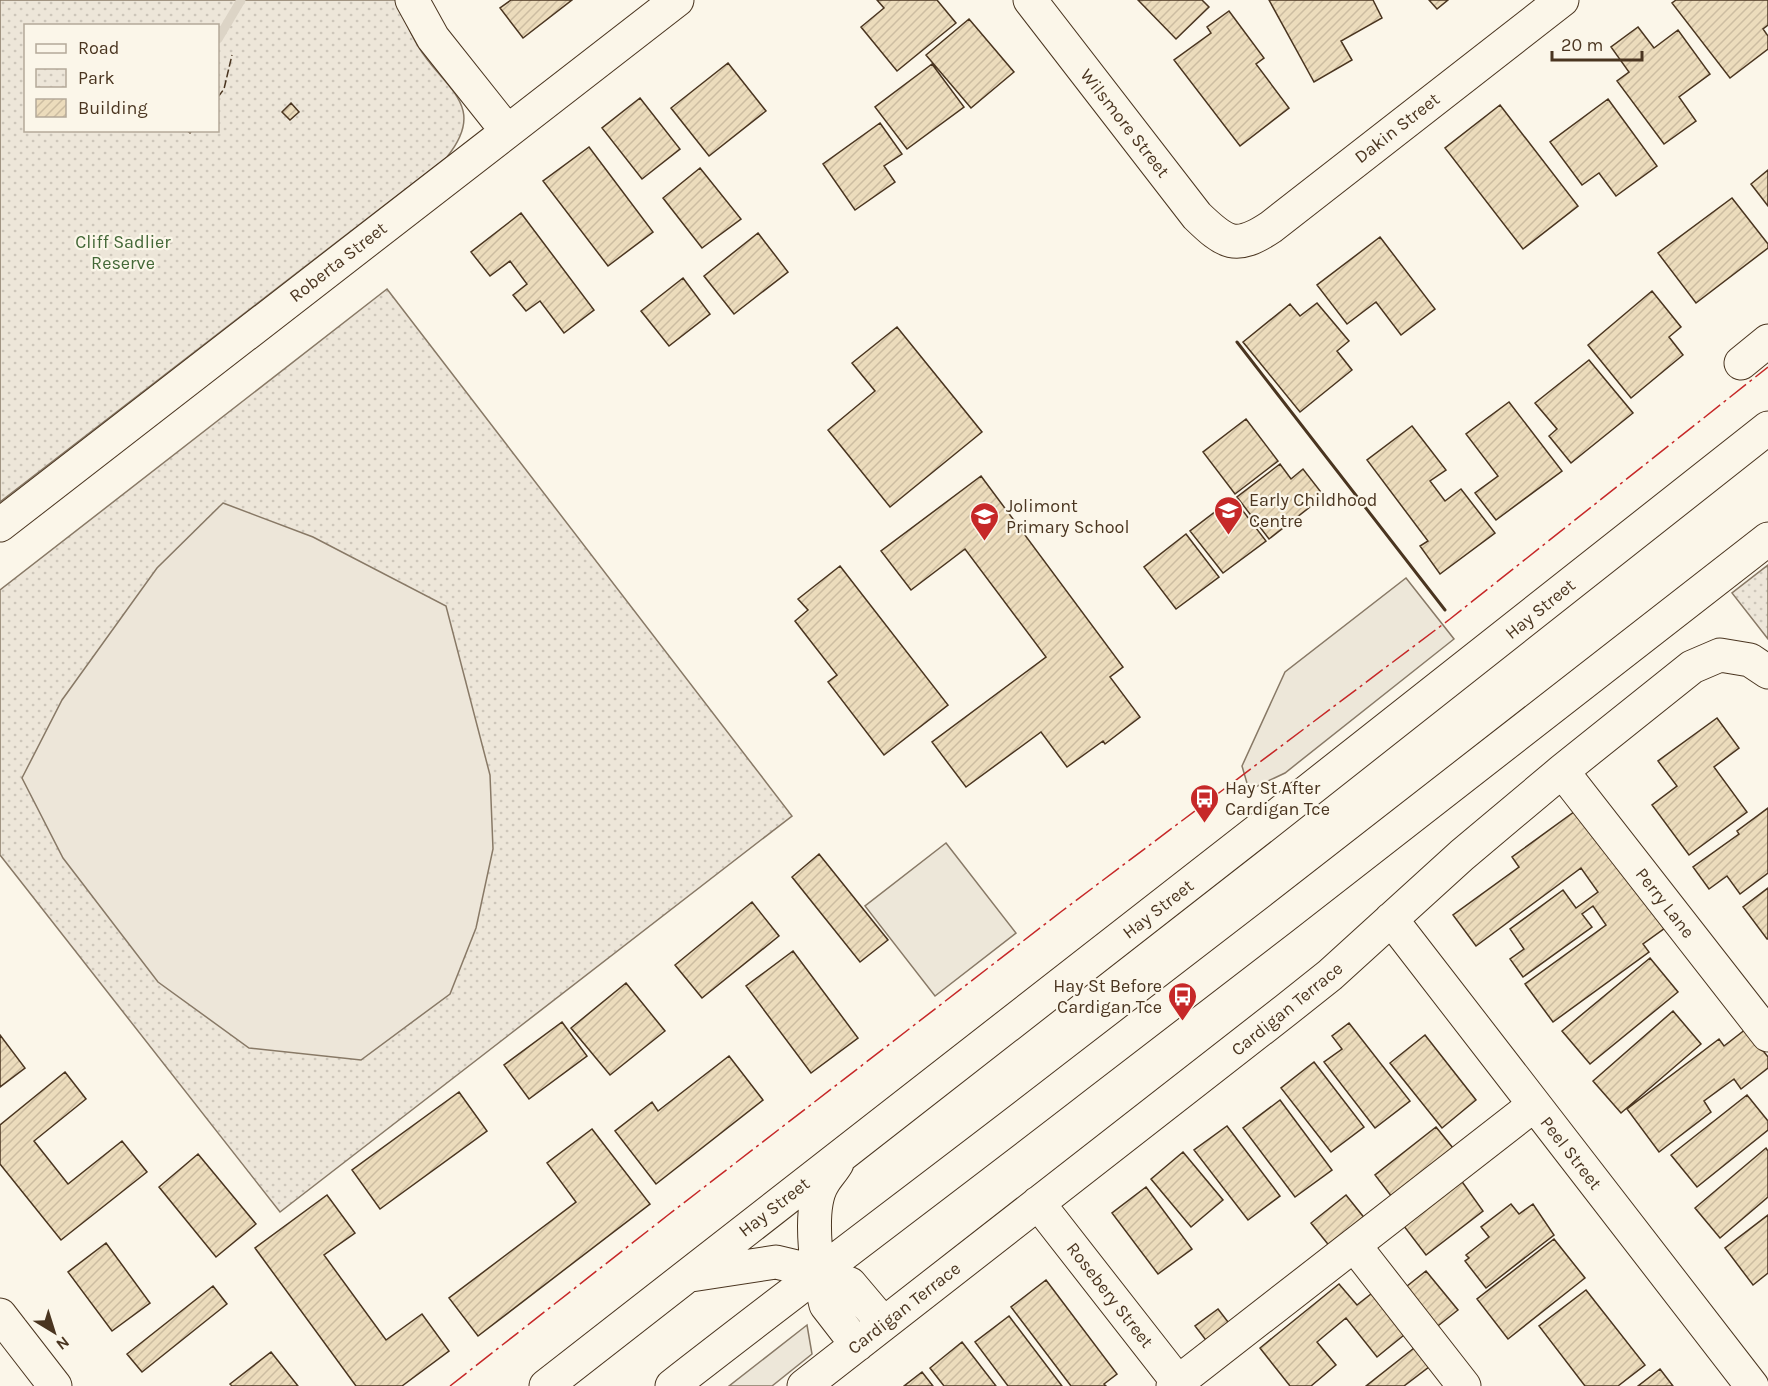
<svg xmlns="http://www.w3.org/2000/svg" width="1768" height="1386" font-family="Karla,sans-serif">
  <defs>
    <pattern id="park-dots" width="8" height="8" patternUnits="userSpaceOnUse" patternTransform="scale(1.5)"><rect width="8" height="8" fill="#ede6d9"/><path d="M2 2h.1M6 6h.1" fill="none" stroke="#cdc6ba" stroke-width="1.8" stroke-linecap="round"/></pattern>
    <pattern id="building-hatch" width="6" height="6" patternUnits="userSpaceOnUse" patternTransform="scale(1.5)"><rect width="6" height="6" fill="#ecdcbc"/><path d="M-1 1l2-2M0 6l6-6M5 7l2-2" fill="none" stroke="#ccbda1"/></pattern>
  </defs>
  <rect width="100%" height="100%" fill="#fbf6e9"/>
  <!-- park -->
  <path fill="url(#park-dots)" stroke="#887966" stroke-width="1.5" fill-rule="evenodd" d="M 0,0 L 396,0 C 403,15 409,32 418,46 C 443,88 489,105 447,157 L 0,502 ZM 26,26 L 218,26 L 218,130 L 26,130 Z
    M 387,289 L 792,816 L 280,1212 L 0,855 L 0,590 Z
    M 1768,565 L 1768,639 L 1732,593 Z"/>
  <!-- pitch -->
  <path fill="#ede6d9" stroke="#887966" stroke-width="1.5" d="M 223,503 L 313,537 L 446,606 L 490,775 L 493,849 L 476,928 L 450,994 L 361,1060 L 249,1048 L 158,982 L 63,858 L 22,778 L 62,700 L 157,568 Z"/>
  <!-- parking -->
  <path fill="#ede7d9" stroke="#887966" stroke-width="1.5" d="M 1406,578 L 1454,639 L 1285,773 L 1249,790 L 1242,766 L 1285,672 Z
    M 946,843 L 1016,933 L 935,996 L 865,906 Z
    M 807,1325 L 812,1354 L 772,1386 L 729,1386 Z"/>
  <g fill="none" stroke-linecap="round" stroke-linejoin="round">
    <!-- stream -->
    <path stroke="#dcd4c6" stroke-width="9" d="M 218,39 L 241,0"/>
  </g>
  <!-- building -->
  <path fill="url(#building-hatch)" stroke="#4a3520" stroke-width="1.5" d="M 511,0 L 572,0 L 523,38 L 500,8 Z
    M 877,0 L 937,0 L 956,23 L 897,71 L 861,27 L 884,8 Z
    M 1138,0 L 1202,0 L 1209,7 L 1176,39 Z
    M 1269,0 L 1373,0 L 1382,18 L 1341,41 L 1352,60 L 1314,82 Z
    M 1429,0 L 1448,0 L 1437,9 Z
    M 1676,0 L 1768,0 L 1768,25 L 1763,29 L 1768,36 L 1768,49 L 1730,78 L 1672,3 Z
    M 1229,11 L 1264,58 L 1256,64 L 1289,108 L 1240,146 L 1174,60 L 1211,33 L 1207,27 Z
    M 969,19 L 1014,72 L 971,108 L 926,55 Z
    M 1638,27 L 1654,48 L 1678,30 L 1710,74 L 1679,97 L 1696,121 L 1664,144 L 1617,81 L 1629,72 L 1611,47 Z
    M 728,63 L 766,111 L 709,156 L 671,108 Z
    M 932,64 L 964,107 L 907,149 L 875,107 Z
    M 640,98 L 680,149 L 642,179 L 602,128 Z
    M 1608,99 L 1657,166 L 1616,196 L 1599,173 L 1582,185 L 1550,142 Z
    M 291,103 L 299,112 L 290,120 L 282,112 Z
    M 1500,105 L 1578,206 L 1523,249 L 1445,148 Z
    M 880,123 L 902,154 L 884,166 L 895,182 L 855,210 L 823,164 Z
    M 589,147 L 653,232 L 608,266 L 543,181 Z
    M 700,168 L 741,219 L 702,248 L 663,198 Z
    M 1768,170 L 1768,206 L 1751,184 Z
    M 1732,198 L 1768,244 L 1768,248 L 1696,303 L 1658,253 Z
    M 521,213 L 594,310 L 564,333 L 540,301 L 526,311 L 513,295 L 527,284 L 510,261 L 490,276 L 471,252 Z
    M 758,233 L 788,272 L 734,314 L 704,276 Z
    M 1380,237 L 1435,309 L 1401,335 L 1376,302 L 1347,324 L 1317,285 Z
    M 683,278 L 710,314 L 669,346 L 641,311 Z
    M 1652,291 L 1681,327 L 1669,337 L 1683,355 L 1631,398 L 1588,345 Z
    M 1317,303 L 1349,341 L 1337,351 L 1352,370 L 1300,412 L 1243,342 L 1290,304 L 1300,316 Z
    M 897,327 L 982,432 L 890,507 L 828,430 L 875,391 L 852,363 Z
    M 1589,360 L 1633,413 L 1571,463 L 1549,436 L 1557,429 L 1535,403 Z
    M 1509,402 L 1562,471 L 1496,520 L 1475,493 L 1498,476 L 1466,434 Z
    M 1246,419 L 1278,461 L 1235,494 L 1203,452 Z
    M 1412,426 L 1446,470 L 1430,481 L 1445,501 L 1461,489 L 1495,533 L 1440,574 L 1420,546 L 1428,541 L 1367,460 Z
    M 1280,464 L 1291,479 L 1303,469 L 1324,496 L 1269,539 L 1237,497 Z
    M 981,476 L 1123,667 L 1110,677 L 1140,717 L 1105,744 L 1103,741 L 1067,767 L 1041,732 L 966,787 L 932,742 L 1046,657 L 965,549 L 911,590 L 881,551 Z
    M 1233,498 L 1266,541 L 1223,573 L 1190,531 Z
    M 1186,534 L 1219,577 L 1176,609 L 1144,567 Z
    M 840,566 L 948,705 L 884,755 L 828,682 L 837,675 L 795,621 L 808,610 L 798,599 Z
    M 1717,718 L 1739,748 L 1714,767 L 1747,812 L 1689,855 L 1652,805 L 1677,786 L 1658,761 Z
    M 1768,808 L 1768,873 L 1740,894 L 1727,876 L 1709,889 L 1693,867 L 1739,834 L 1737,831 Z
    M 1578,809 L 1665,928 L 1643,944 L 1649,952 L 1553,1022 L 1525,984 L 1606,925 L 1593,906 L 1582,914 L 1592,927 L 1523,977 L 1510,959 L 1524,949 L 1510,929 L 1563,890 L 1576,908 L 1598,892 L 1581,868 L 1476,946 L 1453,915 L 1519,867 L 1512,857 Z
    M 819,854 L 888,940 L 860,962 L 792,877 Z
    M 1768,888 L 1768,939 L 1767,939 L 1743,907 Z
    M 752,902 L 779,936 L 702,998 L 675,965 Z
    M 793,951 L 858,1038 L 811,1073 L 746,986 Z
    M 1650,958 L 1678,992 L 1590,1064 L 1562,1031 Z
    M 626,983 L 665,1031 L 610,1075 L 571,1028 Z
    M 1673,1011 L 1701,1044 L 1621,1113 L 1593,1081 Z
    M 562,1022 L 587,1056 L 529,1099 L 504,1065 Z
    M 1349,1023 L 1410,1101 L 1375,1128 L 1324,1062 L 1342,1049 L 1332,1036 Z
    M 1746,1029 L 1768,1057 L 1768,1068 L 1741,1089 L 1734,1079 L 1704,1101 L 1711,1112 L 1659,1152 L 1627,1109 L 1719,1039 L 1724,1046 Z
    M 0,1035 L 25,1068 L 0,1087 Z
    M 1425,1035 L 1476,1100 L 1442,1128 L 1390,1063 Z
    M 729,1056 L 763,1100 L 656,1184 L 615,1131 L 652,1102 L 658,1111 Z
    M 1314,1062 L 1364,1127 L 1331,1152 L 1281,1088 Z
    M 65,1072 L 86,1099 L 34,1141 L 68,1184 L 122,1141 L 147,1172 L 61,1240 L 0,1164 L 0,1125 Z
    M 459,1092 L 487,1131 L 380,1209 L 352,1170 Z
    M 1747,1095 L 1768,1121 L 1768,1130 L 1697,1187 L 1671,1155 Z
    M 1280,1100 L 1332,1170 L 1295,1197 L 1243,1128 Z
    M 1227,1126 L 1280,1196 L 1248,1220 L 1194,1150 Z
    M 1436,1127 L 1457,1153 L 1395,1201 L 1375,1175 Z
    M 592,1129 L 650,1204 L 478,1336 L 449,1298 L 576,1202 L 547,1163 Z
    M 1766,1148 L 1768,1151 L 1768,1197 L 1720,1238 L 1695,1208 Z
    M 1183,1152 L 1223,1200 L 1191,1227 L 1151,1179 Z
    M 198,1154 L 256,1224 L 216,1257 L 159,1187 Z
    M 1458,1176 L 1483,1211 L 1426,1255 L 1400,1221 Z
    M 1146,1187 L 1192,1249 L 1158,1274 L 1112,1213 Z
    M 327,1195 L 355,1233 L 324,1255 L 386,1340 L 422,1314 L 449,1351 L 402,1386 L 356,1386 L 255,1248 Z
    M 1346,1195 L 1366,1220 L 1331,1248 L 1311,1223 Z
    M 1511,1204 L 1519,1214 L 1533,1204 L 1554,1235 L 1486,1288 L 1465,1261 L 1469,1258 L 1466,1255 L 1489,1237 L 1481,1227 Z
    M 1768,1215 L 1768,1273 L 1753,1285 L 1725,1248 Z
    M 1554,1239 L 1585,1278 L 1508,1339 L 1477,1299 Z
    M 106,1243 L 150,1303 L 112,1331 L 68,1272 Z
    M 1426,1271 L 1458,1310 L 1434,1329 L 1402,1290 Z
    M 1046,1280 L 1117,1374 L 1104,1384 L 1106,1386 L 1071,1386 L 1011,1307 Z
    M 1339,1284 L 1357,1305 L 1376,1290 L 1409,1331 L 1377,1357 L 1346,1318 L 1317,1342 L 1336,1365 L 1311,1386 L 1290,1386 L 1260,1348 Z
    M 213,1286 L 227,1304 L 142,1372 L 127,1354 Z
    M 1586,1290 L 1645,1365 L 1618,1386 L 1585,1386 L 1539,1326 Z
    M 1218,1309 L 1235,1331 L 1212,1348 L 1195,1326 Z
    M 1009,1316 L 1062,1386 L 1008,1386 L 975,1342 Z
    M 1423,1341 L 1438,1360 L 1404,1386 L 1366,1386 Z
    M 962,1342 L 996,1386 L 944,1386 L 930,1368 Z
    M 271,1352 L 298,1386 L 232,1386 L 230,1384 Z
    M 1660,1369 L 1673,1386 L 1638,1386 Z
    M 922,1372 L 933,1386 L 904,1386 Z"/>
  <g fill="none" stroke-linecap="round" stroke-linejoin="round">
    <defs>
      <path id="minor" d="M 412,0 L 433,38 L 507,131
        M 1030,0 L 1197,216 C 1225,243 1235,251 1271,227 L 1562,0
        M 1741,363 L 1768,341
        M 0,525 L 677,0
        M 1562,771 L 1768,1035
        M 1391,919 L 1752,1386
        M 1038,1203 L 1181,1386
        M 1354,1245 L 1464,1386
        M 818,1272 L 850,1284 L 883,1323
        M 818,1272 L 826,1305 L 857,1345
        M 0,1315 L 55,1386
        M 804,1386 L 1286,1010 L 1330,975 L 1462,855 L 1562,771 L 1692,667 L 1720,655 L 1750,660 L 1768,672
        M 1173,1386 L 1534,1105"/>
      <path id="major" d="M 818,1272 C 815,1249 810,1204 823,1183 C 827,1176 833,1170 837,1163
        M 691,1275 L 776,1262 L 818,1272
        M 546,1386 L 1270,821 L 1768,428
        M 672,1386 C 805,1282 941,1181 1075,1077 C 1307,899 1538,720 1768,539"/>
    </defs>
    <!-- minor casing -->
    <use href="#minor" stroke="#4a3520" stroke-width="35"/>
    <!-- major casing -->
    <use href="#major" stroke="#4a3520" stroke-width="35"/>
    <!-- minor -->
    <use href="#minor" stroke="#fbf6e9" stroke-width="33"/>
    <!-- major -->
    <use href="#major" stroke="#fbf6e9" stroke-width="33"/>
    <!-- fence -->
    <path stroke="#4a3520" stroke-width="1.5" stroke-dasharray="8 3" stroke-linecap="butt" d="M 218,97 L 224,89 L 232,55
      M 186,130 L 190,133 L 192,130"/>
    <!-- wall -->
    <path stroke="#4a3520" stroke-width="3" d="M 1237,342 L 1445,610"/>
    <!-- power -->
    <path stroke="#c62828" stroke-width="1.5" stroke-dasharray="21 4.5 3 4.5" stroke-linecap="butt" d="M 450,1386 L 668,1215 L 1062,911 L 1450,619 L 1768,367"/>
  </g>
  <!-- icons -->
  <defs>
    <symbol id="school-pin" viewBox="-11 -11 22 30"><path d="M0 17L-7.5 6A9.5 9.5 0 1 1 7.5 6Z" fill="#c62828" stroke="#fbf6e9"/><path d="M0-5L7-2L0 1L-7-2ZM-4 1L0 2.5L4 1V4Q0 6-4 4Z" fill="#fff"/></symbol>
    <symbol id="bus-pin" viewBox="-11 -11 22 30"><path d="M0 17L-7.5 6A9.5 9.5 0 1 1 7.5 6Z" fill="#c62828" stroke="#fbf6e9"/><path d="M-5-6H5V4H4V6H2V4H-2V6H-4V4H-5ZM-3.5-4V0h7V-4ZM-3.5 1.2v1.5H-2V1.2ZM2 1.2v1.5H3.5V1.2Z" fill="#fff"/></symbol>
  </defs>
  <g fill-rule="evenodd">
    <use href="#school-pin" x="1212" y="494" width="33" height="45"/>
    <use href="#school-pin" x="968" y="500" width="33" height="45"/>
    <use href="#bus-pin" x="1188" y="782" width="33" height="45"/>
    <use href="#bus-pin" x="1166" y="980" width="33" height="45"/>
  </g>
  <g text-anchor="middle" stroke-width="4.5" stroke-linejoin="round" paint-order="stroke">
    <!-- street labels -->
    <g font-size="18" fill="#4a3520" stroke="#fbf6e9">
      <text transform="translate(1125 123) rotate(52)" y="6">Wilsmore Street</text>
      <text transform="translate(1397 128) rotate(-38)" y="6">Dakin Street</text>
      <text transform="translate(338 262) rotate(-38)" y="6">Roberta Street</text>
      <text transform="translate(1540 609) rotate(-39)" y="6">Hay Street</text>
      <text transform="translate(1665 903) rotate(52)" y="6">Perry Lane</text>
      <text transform="translate(1158 909) rotate(-38)" y="6">Hay Street</text>
      <text transform="translate(1287 1009) rotate(-39)" y="6">Cardigan Terrace</text>
      <text transform="translate(1571 1153) rotate(52)" y="6">Peel Street</text>
      <text transform="translate(774 1207) rotate(-38)" y="6">Hay Street</text>
      <text transform="translate(1110 1295) rotate(52)" y="6">Rosebery Street</text>
      <text transform="translate(904 1308) rotate(-38)" y="6">Cardigan Terrace</text>
    </g>
    <!-- park labels -->
    <g font-size="18" fill="#436837" stroke="#fbf6e9">
      <text x="123" y="248">Cliff Sadlier<tspan x="123" dy="21">Reserve</tspan></text>
    </g>
    <!-- poi labels -->
    <g font-size="18" fill="#4a3520" stroke="#fbf6e9" text-anchor="start">
      <text x="1249" y="506">Early Childhood<tspan x="1249" dy="21">Centre</tspan></text>
      <text x="1006" y="512">Jolimont<tspan x="1006" dy="21">Primary School</tspan></text>
      <text x="1225" y="794">Hay St After<tspan x="1225" dy="21">Cardigan Tce</tspan></text>
      <text x="1162" y="992" text-anchor="end">Hay St Before<tspan x="1162" dy="21">Cardigan Tce</tspan></text>
    </g>
  </g>
  <!-- legend -->
  <rect x="24" y="24" width="195" height="108" fill="#fbf6e9" stroke="#b4a999" stroke-width="1.5"/>
  <rect x="36" y="44" width="30" height="9" fill="#fbf6e9" stroke="#b4a999" stroke-width="1.5"/>
  <text x="78" y="54" font-size="18" fill="#4a3520">Road</text>
  <rect x="36" y="69" width="30" height="18" fill="url(#park-dots)" stroke="#b4a999" stroke-width="1.5"/>
  <text x="78" y="84" font-size="18" fill="#4a3520">Park</text>
  <rect x="36" y="99" width="30" height="18" fill="url(#building-hatch)" stroke="#b4a999" stroke-width="1.5"/>
  <text x="78" y="114" font-size="18" fill="#4a3520">Building</text>
  <!-- north arrow -->
  <g transform="translate(54 1332) rotate(142)" stroke="#fbf6e9" stroke-width="4.5" paint-order="stroke">
  <path d="M0-4.5L10 22L0 15L-10 22Z" fill="#4a3520"/>
  <text y="-9" font-size="16" font-weight="bold" text-anchor="middle" fill="#4a3520">N</text>
  </g>
  <!-- scale -->
  <path d="M1552 51v9h90v-9" fill="none" stroke="#4a3520" stroke-width="3"/>
  <text x="1561" y="51" font-size="18" fill="#4a3520" stroke="#fbf6e9" stroke-width="4.5" paint-order="stroke">20 m</text>
</svg>
